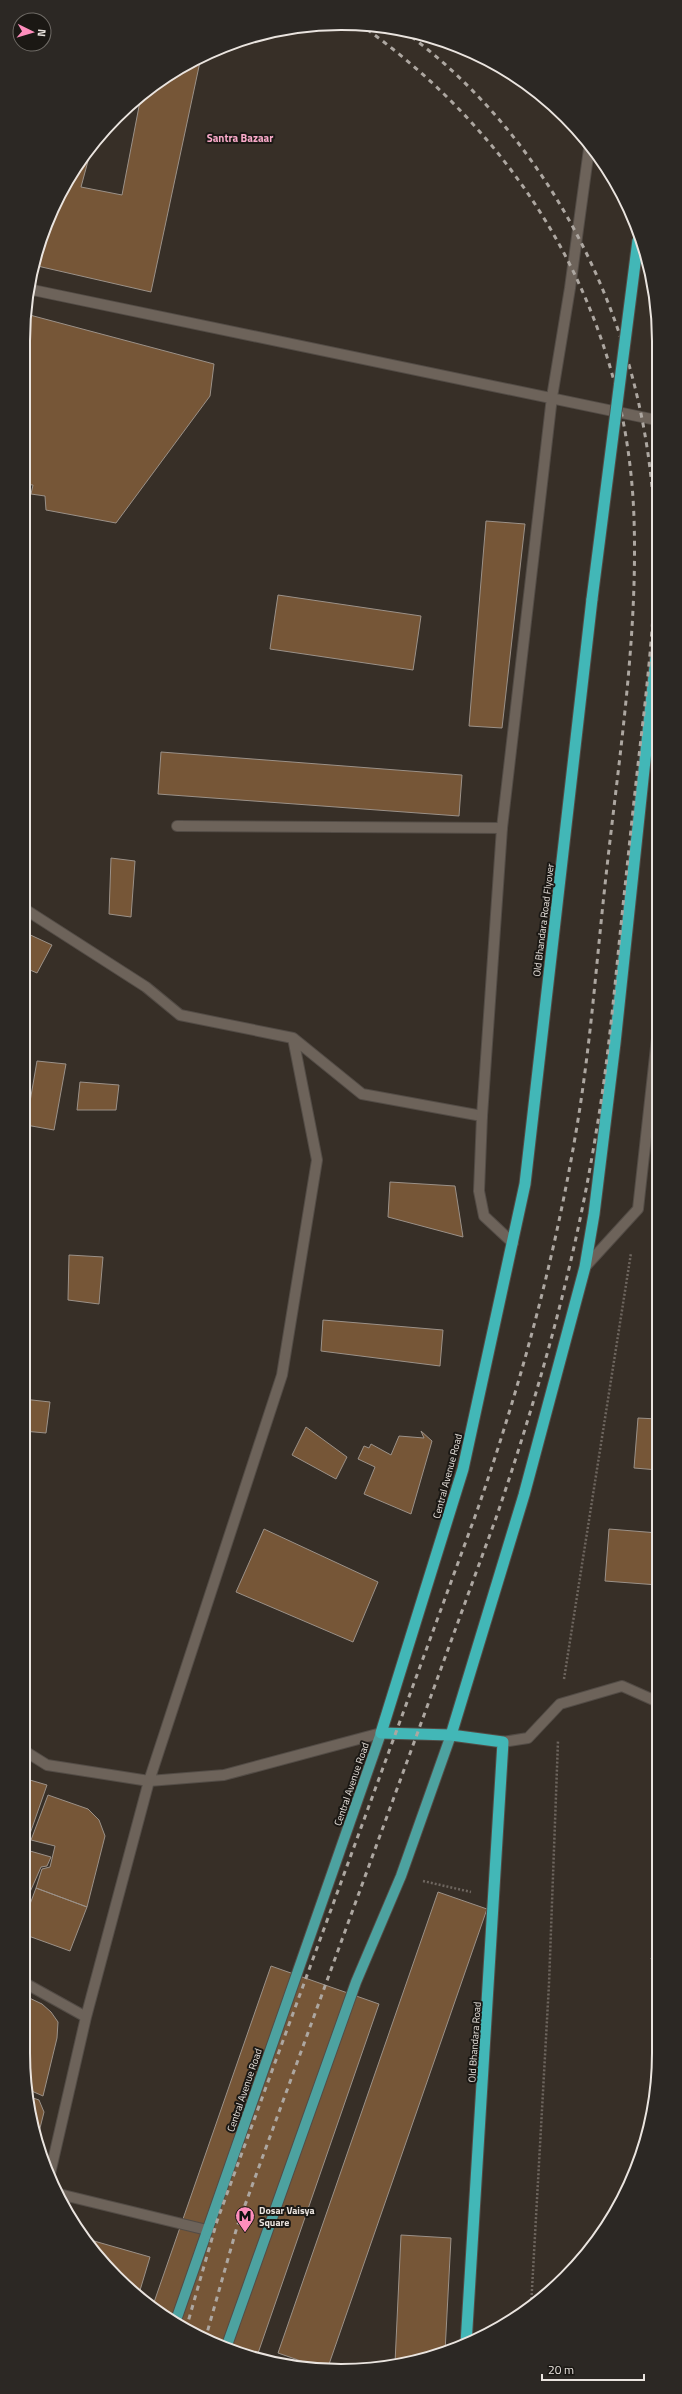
<svg xmlns="http://www.w3.org/2000/svg" width="682" height="2394" font-family="'Titillium Web',sans-serif">
  <rect width="100%" height="100%" fill="#372f27"/>
  <!-- building -->
  <path fill="#765637" stroke="#9b9188" d="M 201,57 L 151,292 L 33,265 L 47,220 L 76,165 L 92,146 L 81,187 L 122,195 L 141,96 L 164,77 Z
    M 26,314 L 214,364 L 210,396 L 116,523 L 46,510 L 45,496 L 31,494 L 33,485 L 23,484 L 23,341 Z
    M 486,521 L 525,524 L 502,728 L 469,726 Z
    M 278,595 L 421,616 L 413,670 L 270,649 Z
    M 161,752 L 462,775 L 459,816 L 158,794 Z
    M 111,858 L 135,861 L 131,917 L 109,914 Z
    M 24,932 L 52,945 L 37,973 L 23,967 Z
    M 37,1061 L 66,1064 L 54,1130 L 26,1125 Z
    M 80,1082 L 119,1085 L 116,1110 L 77,1110 Z
    M 390,1182 L 455,1186 L 463,1237 L 388,1217 Z
    M 69,1255 L 103,1257 L 99,1304 L 68,1300 Z
    M 323,1320 L 443,1330 L 440,1366 L 321,1351 Z
    M 23,1399 L 50,1402 L 46,1433 L 23,1431 Z
    M 638,1418 L 658,1419 L 658,1470 L 634,1468 Z
    M 306,1427 L 347,1457 L 336,1479 L 292,1455 Z
    M 421,1431 L 432,1441 L 411,1514 L 364,1494 L 375,1467 L 358,1459 L 364,1446 L 369,1448 L 371,1444 L 391,1455 L 399,1436 L 424,1438 Z
    M 264,1529 L 378,1582 L 353,1642 L 236,1592 Z
    M 609,1529 L 658,1533 L 658,1585 L 605,1581 Z
    M 23,1778 L 47,1785 L 25,1848 L 23,1847 Z
    M 48,1795 L 88,1809 L 99,1820 L 105,1836 L 87,1907 L 36,1888 L 42,1869 L 50,1867 L 55,1846 L 31,1840 Z
    M 23,1849 L 51,1857 L 47,1866 L 41,1867 L 23,1908 Z
    M 36,1888 L 87,1907 L 70,1951 L 23,1934 L 23,1923 Z
    M 438,1892 L 487,1909 L 327,2370 L 278,2353 Z
    M 659,1956 L 659,1983 L 651,1958 Z
    M 271,1966 L 379,2004 L 256,2359 L 200,2338 L 152,2308 Z
    M 23,1995 L 42,2004 L 51,2012 L 58,2022 L 57,2038 L 43,2096 L 27,2089 L 23,2053 Z
    M 27,2096 L 39,2100 L 44,2112 L 37,2140 L 29,2115 Z
    M 401,2235 L 451,2238 L 445,2352 L 424,2360 L 395,2363 Z
    M 87,2239 L 150,2257 L 138,2297 L 102,2263 Z"/>
  <g fill="none" stroke-linecap="round" stroke-linejoin="round">
    <defs>
      <path id="service" d="M 503,1742 L 528,1738 L 560,1704 L 622,1686 L 658,1702"/>
      <path id="minor" d="M 177,826 L 502,828
        M 23,908 L 146,987 L 180,1015 L 293,1038 L 362,1094 L 482,1116
        M 23,1750 L 47,1765 L 149,1781 L 282,1375 L 317,1160 L 293,1038
        M 23,1982 L 86,2017
        M 49,2178 L 86,2017 L 149,1781 L 224,1775 L 381,1733
        M 59,2194 L 207,2230"/>
      <path id="tertiary" d="M 28,289 L 656,420
        M 513,1243 L 484,1216 L 479,1191 L 482,1116 L 502,828 L 552,397 L 570,288 L 589,149
        M 585,1267 L 638,1209 L 657,1038"/>
      <path id="primary" d="M 175,2323 L 381,1733
        M 226,2348 L 356,1982 L 401,1876 L 451,1735"/>
      <path id="trunk" d="M 451,1735 L 524,1495 L 585,1267 L 594,1214 L 615,1043 L 657,647
        M 466,2344 L 503,1742 L 451,1735 L 381,1733 L 463,1469 L 525,1184 L 592,599"/>
    </defs>
    <!-- service casing -->
    <use href="#service" stroke="#534c46" stroke-width="12"/>
    <!-- minor casing -->
    <use href="#minor" stroke="#534c46" stroke-width="12"/>
    <!-- tertiary casing -->
    <use href="#tertiary" stroke="#534c46" stroke-width="12"/>
    <!-- primary casing -->
    <use href="#primary" stroke="#534c46" stroke-width="12"/>
    <!-- trunk casing -->
    <use href="#trunk" stroke="#534c46" stroke-width="13"/>
    <!-- path -->
    <path stroke="#6e665f" stroke-width="2.5" stroke-dasharray="2 2" stroke-linecap="butt" d="M 564,1679 L 631,1253
      M 423,1881 L 471,1892
      M 531,2307 L 549,1984 L 558,1741"/>
    <!-- service -->
    <use href="#service" stroke="#6d635a" stroke-width="10"/>
    <!-- minor -->
    <use href="#minor" stroke="#6d635a" stroke-width="10"/>
    <!-- tertiary -->
    <use href="#tertiary" stroke="#6d635a" stroke-width="10"/>
    <!-- primary -->
    <use href="#primary" stroke="#4da2a0" stroke-width="10"/>
    <!-- trunk -->
    <use href="#trunk" stroke="#42b7b7" stroke-width="11"/>
    <!-- rail -->
    <path stroke="#ada7a1" stroke-width="3" stroke-dasharray="5 5" stroke-linecap="butt" d="M 186,2329 L 217,2221 L 477,1511 C 520,1387 554,1262 576,1132 C 590,1050 596,967 605,885 C 618,764 638,640 634,518 C 627,315 525,142 361,25
      M 205,2340 L 237,2227 L 496,1518 C 539,1392 575,1264 596,1133 C 610,1052 616,969 625,887 C 631,829 637,771 644,713 C 651,647 658,581 654,514 C 644,328 555,140 401,29"/>
    <defs>
      <path id="trunk-bridge" d="M 592,599 L 638,240"/>
    </defs>
    <!-- trunk-bridge casing -->
    <use href="#trunk-bridge" stroke="#534c46" stroke-width="13" stroke-linecap="butt"/>
    <!-- trunk-bridge -->
    <use href="#trunk-bridge" stroke="#42b7b7" stroke-width="11"/>
  </g>
  <!-- icons -->
  <defs>
    <symbol id="metro-pin" viewBox="-11 -11 22 30"><path d="M0 17L-7.5 6A9.5 9.5 0 1 1 7.5 6Z" fill="#fe8ebd" stroke="#1b1814"/><path d="M-5.5 5V-5H-3L0 0L3-5H5.5V5H3V-.5L0 4L-3-.5V5Z" fill="#111"/></symbol>
  </defs>
  <g fill-rule="evenodd">
    <use href="#metro-pin" x="234" y="2205" width="22" height="30"/>
  </g>
  <g text-anchor="middle" stroke-width="4" stroke-linejoin="round" paint-order="stroke">
    <!-- street labels -->
    <g font-size="10" fill="#eae4df" stroke="#1b1814">
      <text transform="translate(543 920) rotate(-83)" y="4">Old Bhandara Road Flyover</text>
      <text transform="translate(447 1476) rotate(-75)" y="4">Central Avenue Road</text>
      <text transform="translate(351 1784) rotate(-71)" y="4">Central Avenue Road</text>
      <text transform="translate(474 2042) rotate(-86)" y="4">Old Bhandara Road</text>
      <text transform="translate(244 2090) rotate(-71)" y="4">Central Avenue Road</text>
    </g>
    <!-- poi labels -->
    <g font-size="10" font-weight="bold" fill="#eae4df" stroke="#1b1814" text-anchor="start">
      <text x="259" y="2214">Dosar Vaisya<tspan x="259" dy="12">Square</tspan></text>
    </g>
    <!-- neighbourhood labels -->
    <g font-size="11" font-weight="bold" fill="#faabca" stroke="#1b1814">
      <text x="240" y="142">Santra Bazaar</text>
    </g>
  </g>
  <!-- crop -->
  <path d="M0 0H682V2394H0ZM341 30H341A311 311 0 0 1 652 341V2053A311 311 0 0 1 341 2364H341A311 311 0 0 1 30 2053V341A311 311 0 0 1 341 30Z" fill="#2c2824" fill-rule="evenodd"/>
  <path fill="none" stroke="#eae4df" stroke-width="2" d="M341 30H341A311 311 0 0 1 652 341V2053A311 311 0 0 1 341 2364H341A311 311 0 0 1 30 2053V341A311 311 0 0 1 341 30Z"/>
  <!-- north arrow -->
  <g transform="translate(32 32) rotate(95)"><circle r="19" fill="#1b1814" stroke="#6e6a65"/>
  <path d="M0-3L7 15L0 10L-7 15Z" fill="#fe8ebd"/>
  <text y="-6" font-size="11" font-weight="bold" text-anchor="middle" fill="#eae4df">N</text>
  </g>
  <!-- scale -->
  <path d="M542 2374v6h102v-6" fill="none" stroke="#eae4df" stroke-width="2"/>
  <text x="548" y="2374" font-size="12" fill="#eae4df" stroke="#1b1814" stroke-width="3" paint-order="stroke">20 m</text>
</svg>
